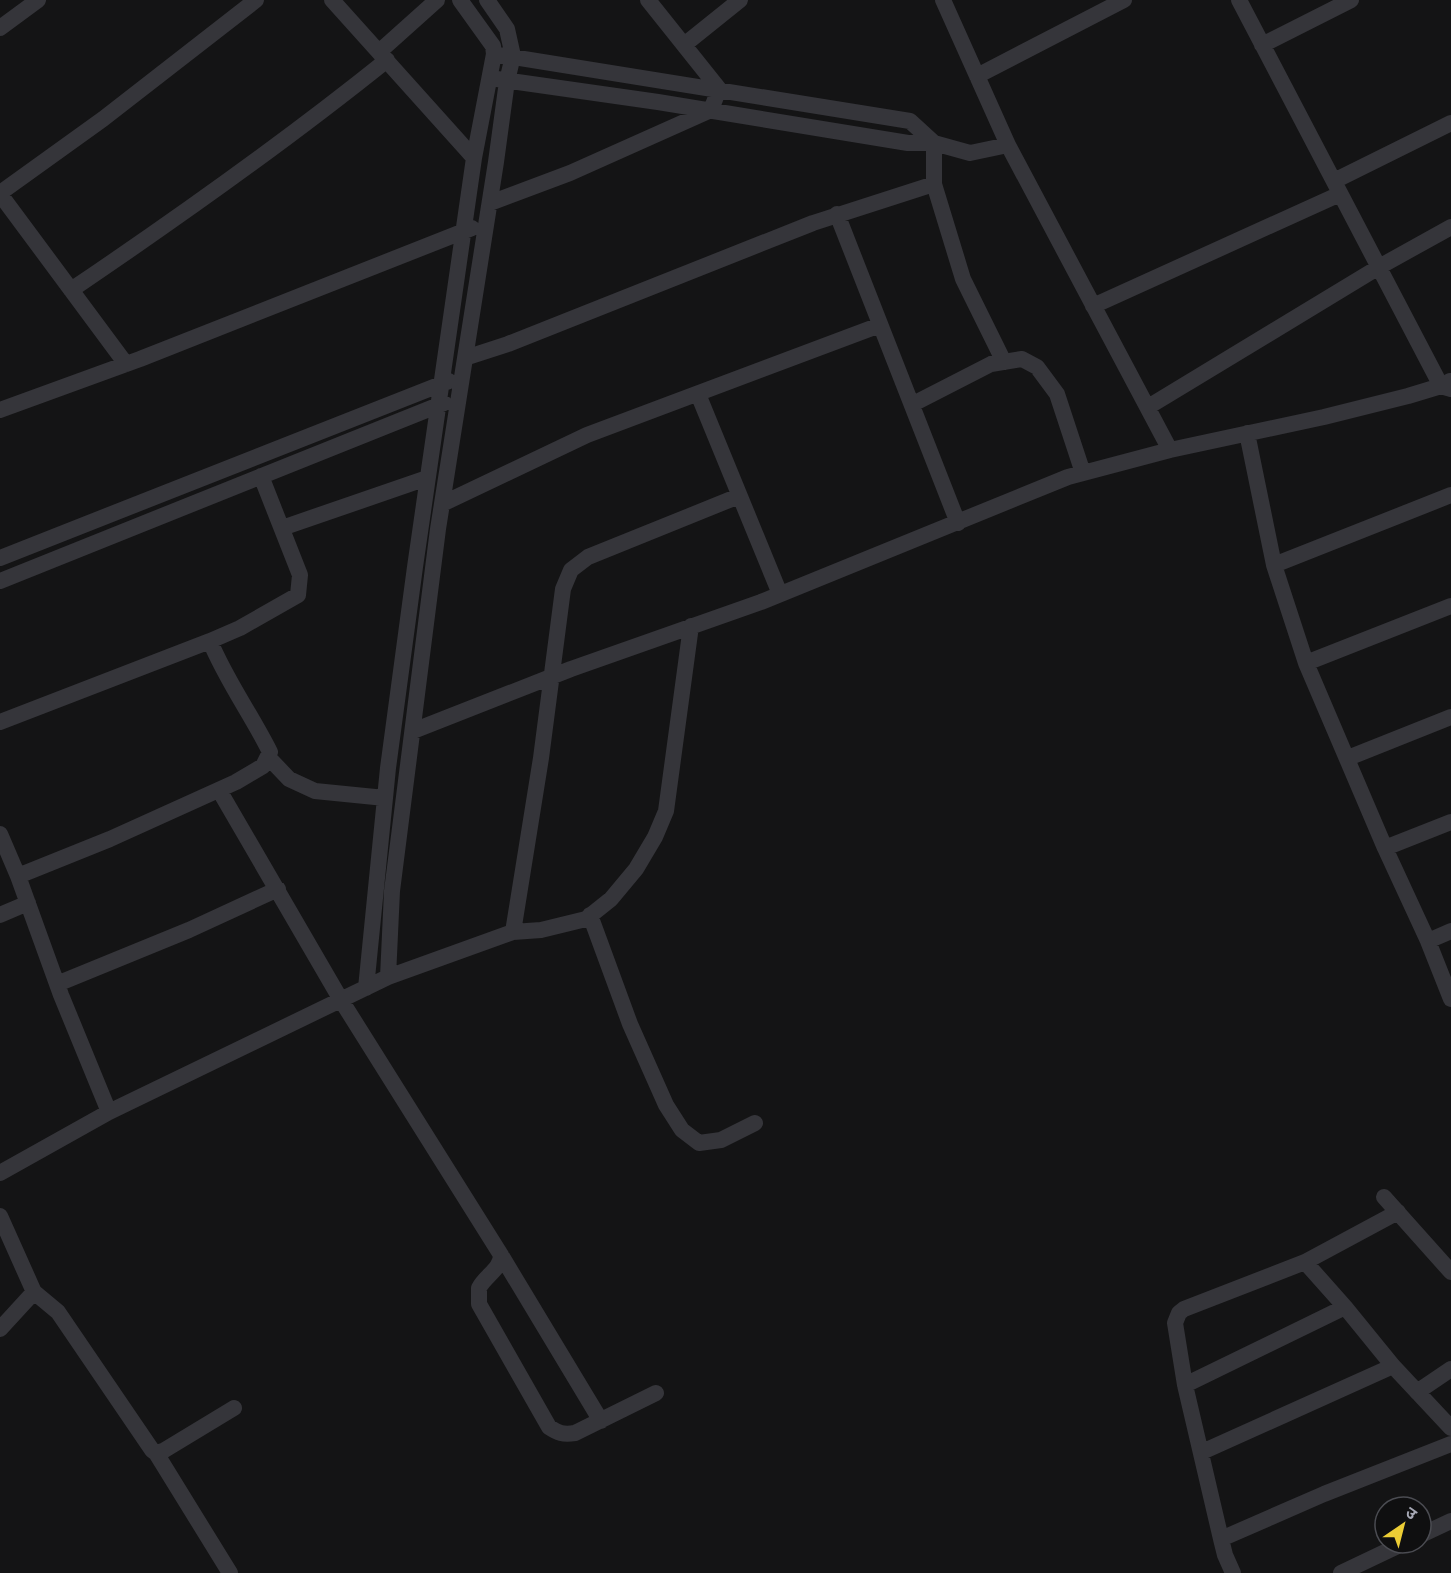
<svg xmlns="http://www.w3.org/2000/svg" width="1451" height="1573" font-family="Overpass,'Noto Sans Devanagari',sans-serif">
  <rect width="100%" height="100%" fill="#141415"/>
  <g fill="none" stroke-linecap="round" stroke-linejoin="round">
    <!-- minor -->
    <path stroke="#35353a" stroke-width="16" d="M 332,0 L 474,158
      M 943,0 L 1008,145 L 1170,450
      M 1239,0 L 1441,386 L 1450,381
      M 0,28 L 38,0
      M 684,45 L 740,0
      M 1262,45 L 1351,0
      M 379,52 L 437,0
      M 977,76 L 1124,0
      M 497,79 L 658,102 L 908,143 L 934,143 L 970,153 L 1008,145
      M 1334,181 L 1451,123
      M 934,184 L 963,279 L 1004,362
      M 0,193 L 103,119 L 256,0
      M 0,194 L 126,364
      M 490,203 L 570,173 L 711,110 L 719,89 L 648,0
      M 837,214 L 958,523
      M 71,290 C 179,217 285,142 387,60
      M 1093,306 L 1340,194
      M 465,358 L 508,344 L 813,223 L 934,184 L 934,143 L 910,121 L 494,54
      M 698,394 L 780,594
      M 913,404 L 991,364 L 1022,359 L 1037,367 L 1057,394 L 1083,473
      M 1148,407 L 1379,267 L 1451,227
      M 0,410 L 140,359 L 472,228
      M 1247,433 L 1274,565 L 1306,663 L 1385,848 L 1428,941 L 1451,999
      M 442,504 L 587,435 L 880,325
      M 282,528 L 427,478
      M 0,558 L 449,381
      M 1274,565 L 1451,495
      M 0,581 L 444,403
      M 1306,663 L 1451,606
      M 0,722 L 210,641
      M 413,731 L 571,669 L 761,602 L 1068,477 L 1170,450 L 1324,417 L 1408,396 L 1441,386 L 1451,389
      M 268,757 L 289,779 L 315,791 L 385,798
      M 1348,758 L 1451,717
      M 219,790 L 341,1000 L 501,1255 L 601,1421
      M 0,834 L 18,876 L 61,995 L 109,1112
      M 1385,848 L 1451,822
      M 18,876 L 110,839 L 236,782 L 263,766 L 270,752 C 251,714 226,680 210,641 L 240,628 L 298,595 L 300,575 L 261,476
      M 0,915 L 28,903
      M 590,915 L 630,1024 L 666,1105 L 682,1130 L 699,1143 L 721,1140 L 755,1123
      M 513,932 L 541,758 L 563,589 L 571,570 L 588,557 L 739,496
      M 1428,941 L 1451,931
      M 388,977 L 392,891 L 438,529 L 496,162 L 507,81 L 513,56 L 507,29 L 487,0
      M 57,984 L 189,930 L 278,889
      M 366,988 L 388,768 L 415,567 L 474,158 L 494,54 L 493,46 L 460,0
      M 0,1173 L 109,1112 L 388,977 L 513,932 L 541,930 L 586,919 L 611,899 L 636,869 L 655,837 L 666,811 L 691,626
      M 1384,1197 L 1451,1272
      M 0,1216 L 34,1292 L 58,1312 L 152,1450 L 156,1453 L 163,1451 L 234,1408
      M 501,1255 C 501,1269 485,1276 479,1288 L 479,1304 L 549,1427 C 558,1433 563,1435 575,1433 L 656,1393
      M 1305,1262 L 1345,1307 L 1393,1366 L 1451,1428
      M 0,1329 L 34,1292
      M 1185,1385 L 1345,1307
      M 1417,1392 L 1451,1369
      M 1202,1452 L 1393,1366
      M 156,1453 L 230,1573
      M 1421,1535 L 1451,1521
      M 1221,1539 L 1185,1385 L 1175,1323 L 1179,1313 L 1184,1309 L 1305,1262 L 1398,1212
      M 1233,1573 L 1225,1555 L 1221,1539 L 1324,1494 L 1451,1444
      M 1341,1573 L 1404,1543"/>
  </g>
  <!-- north arrow -->
  <g transform="translate(1403 1525) rotate(35)"><circle r="28" fill="#0f0f10" stroke="#4b4c52" stroke-width="1.5"/>
  <path d="M0-4.5L10 22L0 15L-10 22Z" fill="#eccd35"/>
  <text y="-9" font-size="16" font-weight="bold" text-anchor="middle" fill="#a6a8b5">उ</text>
  </g>
</svg>
